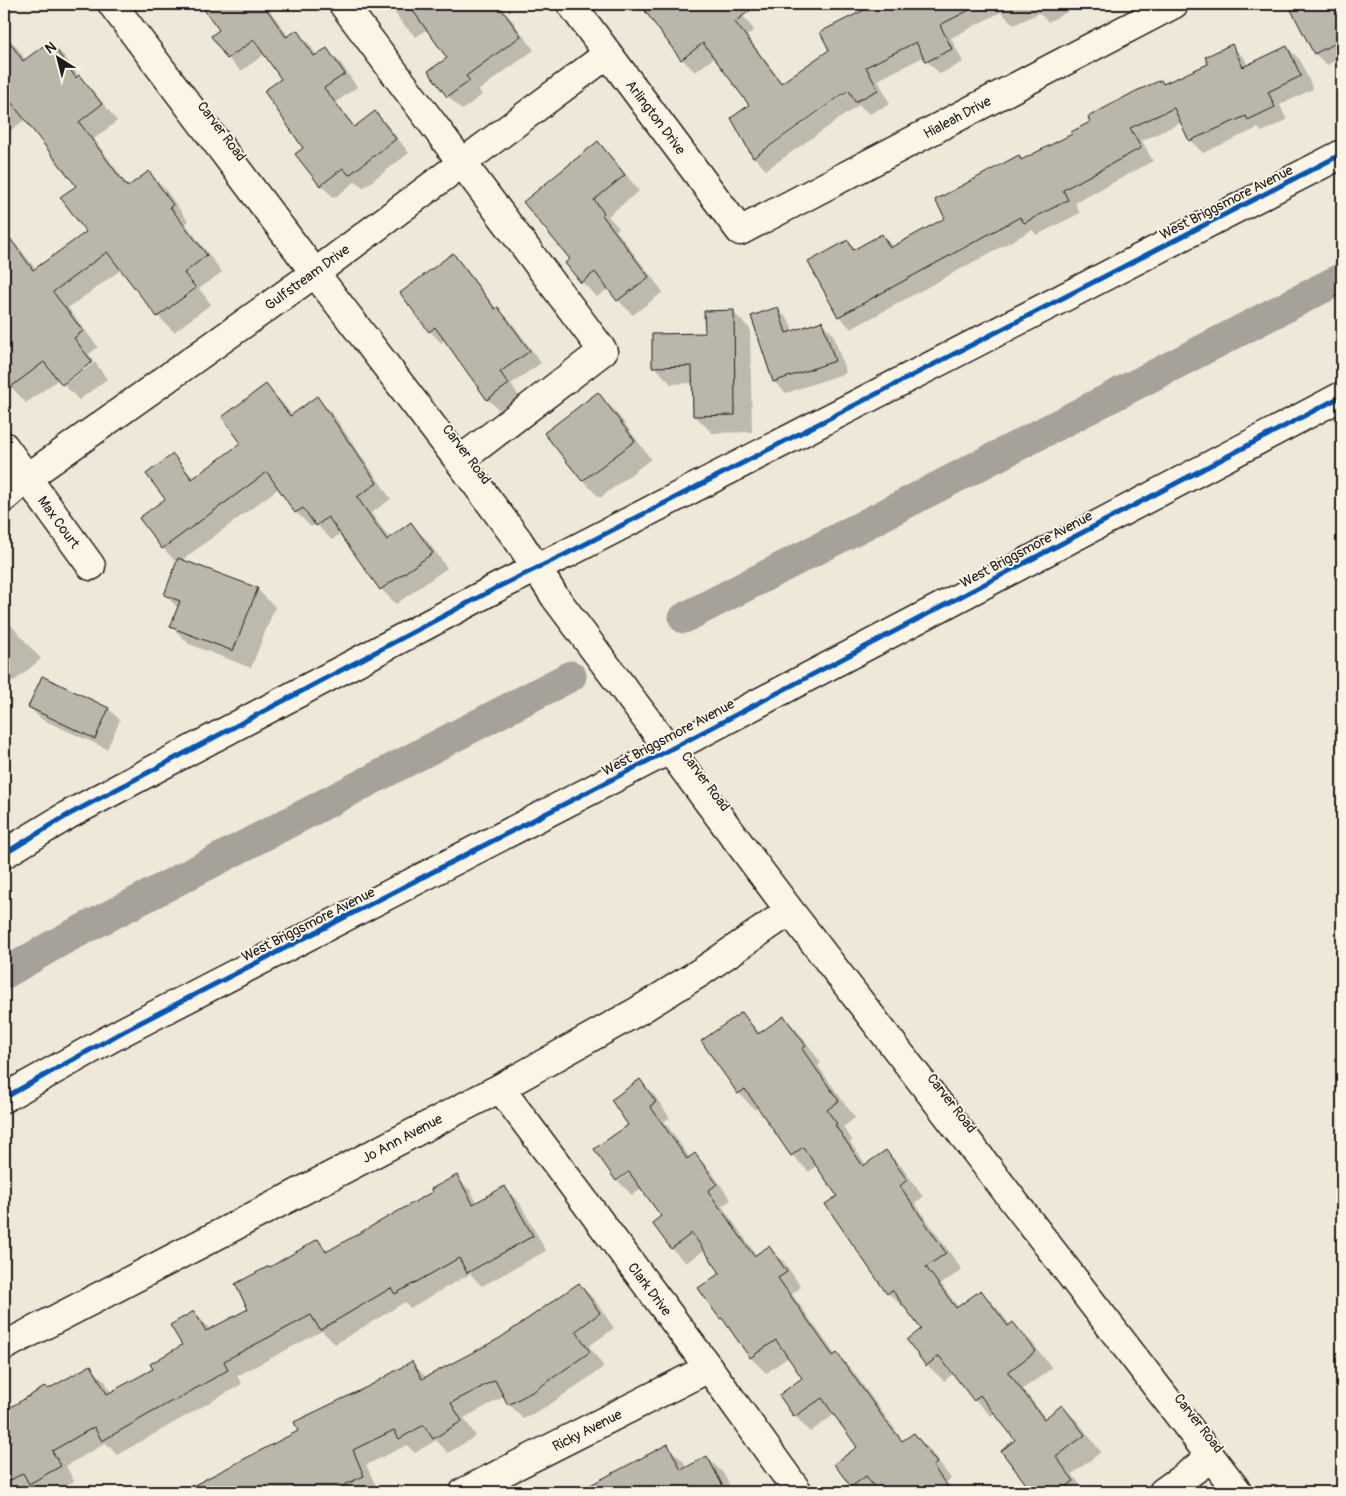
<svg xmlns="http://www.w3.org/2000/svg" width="1346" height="1496" font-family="Pangolin,sans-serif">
  <rect width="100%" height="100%" fill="#eee8d9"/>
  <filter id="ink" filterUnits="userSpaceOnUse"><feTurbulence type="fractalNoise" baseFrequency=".02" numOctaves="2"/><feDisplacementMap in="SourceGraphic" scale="10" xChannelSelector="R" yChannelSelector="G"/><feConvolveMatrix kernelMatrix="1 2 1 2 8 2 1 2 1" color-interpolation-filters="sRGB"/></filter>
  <g filter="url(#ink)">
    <!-- shadow -->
    <path fill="#0003" fill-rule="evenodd" d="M 202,4 L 265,4 L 289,37 L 296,32 L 310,45 L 317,56 L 326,49 L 340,62 L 357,87 L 336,102 L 356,128 L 375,113 L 388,126 L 409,153 L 363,188 L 356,181 L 334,198 L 321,185 L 304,148 L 283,80 L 265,54 L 241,71 L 228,58 L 221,31 Z
      M 389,4 L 459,4 L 462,9 L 498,6 L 512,20 L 534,50 L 479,90 L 482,95 L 462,110 L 448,96 L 448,58 L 427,29 L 416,37 L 402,23 Z
      M 641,4 L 734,4 L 754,30 L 747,36 L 783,84 L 830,51 L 821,32 L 879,4 L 884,9 L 894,4 L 1075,4 L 1071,5 L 1073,9 L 1048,22 L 1039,13 L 1014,25 L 1001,12 L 951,38 L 963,62 L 940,74 L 927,61 L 925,56 L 878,80 L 890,104 L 869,114 L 859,105 L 766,170 L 754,157 L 751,106 L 715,57 L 695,72 L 682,59 ZM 853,86 L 854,88 L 756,157 L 756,154 Z
      M 1303,4 L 1342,4 L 1342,57 L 1327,65 L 1315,54 L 1292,9 Z
      M 4,34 L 15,45 L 26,60 L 50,42 L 66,58 L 79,77 L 95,93 L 117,121 L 94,139 L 129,187 L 149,173 L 165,189 L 188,221 L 185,223 L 222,272 L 199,289 L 211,304 L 174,332 L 158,316 L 122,269 L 68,308 L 98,347 L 89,354 L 93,360 L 63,383 L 63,384 L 59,379 L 26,403 L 4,379 L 4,237 L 6,235 L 22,251 L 36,270 L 87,232 L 77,186 L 26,119 L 4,135 Z
      M 1232,46 L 1245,59 L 1248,66 L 1287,47 L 1300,60 L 1313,89 L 1280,105 L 1287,120 L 1262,132 L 1258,128 L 1203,153 L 1191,141 L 1182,122 L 1142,141 L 1153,161 L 1075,203 L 1080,213 L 1037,235 L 1032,230 L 851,329 L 839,316 L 848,242 L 856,250 L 882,236 L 894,247 L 946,219 L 1019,156 L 1023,160 L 1073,134 L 1161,81 L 1165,85 L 1210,64 Z
      M 598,143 L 613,158 L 639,191 L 608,216 L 619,228 L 616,230 L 663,292 L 633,315 L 618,300 L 609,288 L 597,297 L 582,282 Z
      M 453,255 L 464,266 L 497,310 L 498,309 L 510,320 L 541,363 L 511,384 L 519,396 L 499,410 L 488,399 L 445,339 L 441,343 L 430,331 Z
      M 777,309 L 789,320 L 793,332 L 821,322 L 833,334 L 846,373 L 786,393 L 774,382 L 752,317 Z
      M 733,312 L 750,329 L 752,432 L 712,433 L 694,415 L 694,383 L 671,384 L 654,366 L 706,334 Z
      M 95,362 L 107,379 L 79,400 L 64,385 Z
      M 266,386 L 281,401 L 293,416 L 317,398 L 332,413 L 391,499 L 371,513 L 390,539 L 411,524 L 426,539 L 447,568 L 396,604 L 381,589 L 341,533 L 332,540 L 316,524 L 311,527 L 296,512 L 279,488 L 182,560 L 257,589 L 275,607 L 251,668 L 189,644 L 172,627 L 179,609 L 165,595 L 177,563 L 163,548 L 167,499 L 173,455 L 194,479 L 243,444 Z
      M 598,394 L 615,411 L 651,459 L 600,498 L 583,481 L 546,433 Z
      M 10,624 L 41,659 L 13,682 L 4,672 L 4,629 Z
      M 29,707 L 109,709 L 120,720 L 107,749 L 41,719 Z
      M 742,1014 L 761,1034 L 784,1017 L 800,1034 L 821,1063 L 818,1066 L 855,1118 L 843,1127 L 853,1141 L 850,1142 L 866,1165 L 886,1152 L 903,1168 L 923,1197 L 915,1203 L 962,1270 L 941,1284 L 959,1308 L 981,1291 L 997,1308 L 1010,1325 L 1013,1323 L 1030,1340 L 1052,1368 L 1023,1389 L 1046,1419 L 1062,1406 L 1079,1423 L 1101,1452 L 1072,1474 L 1085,1492 L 1033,1492 L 1002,1451 L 1017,1441 L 995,1413 L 991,1416 L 975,1400 L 954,1373 L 944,1381 L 927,1365 L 923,1329 L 907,1308 L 905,1309 L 888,1293 L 839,1196 L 817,1165 L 809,1172 L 792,1155 L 759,1107 L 755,1110 L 739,1093 L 702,1042 Z
      M 640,1081 L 655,1096 L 670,1118 L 664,1121 L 690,1158 L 695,1155 L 710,1170 L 731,1200 L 722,1206 L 757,1256 L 769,1247 L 784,1262 L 801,1287 L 792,1294 L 836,1356 L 837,1355 L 852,1370 L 904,1442 L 914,1434 L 929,1449 L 951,1479 L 947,1482 L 954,1492 L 858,1492 L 836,1465 L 859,1447 L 835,1414 L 810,1432 L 795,1416 L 780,1395 L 804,1378 L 789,1357 L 766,1373 L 751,1358 L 728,1325 L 721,1318 L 722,1273 L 705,1250 L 686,1263 L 671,1248 L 663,1217 L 642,1189 L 632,1195 L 617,1180 L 596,1149 L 630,1125 ZM 633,1168 L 635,1170 L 618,1181 L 618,1178 Z
      M 456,1177 L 471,1191 L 477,1203 L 505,1188 L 519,1202 L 546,1251 L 482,1286 L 470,1274 L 410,1308 L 405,1302 L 335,1344 L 322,1331 L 237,1376 L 242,1384 L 117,1455 L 106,1443 L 66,1466 L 74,1481 L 55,1492 L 39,1492 L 35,1488 L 28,1492 L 4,1492 L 4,1422 L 24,1410 L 49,1390 L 90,1367 L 105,1381 L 111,1393 L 154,1369 L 183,1346 L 194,1312 L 211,1330 L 250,1310 L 290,1257 L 318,1240 L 329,1252 L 434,1193 Z
      M 579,1284 L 594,1299 L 614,1328 L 589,1346 L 604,1367 L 549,1405 L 523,1419 L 509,1404 L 505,1396 L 464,1418 L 476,1436 L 448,1453 L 436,1440 L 415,1453 L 407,1445 L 366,1465 L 378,1490 L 374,1492 L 182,1492 L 214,1474 L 216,1475 L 300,1431 L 411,1362 L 427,1378 L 501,1339 Z
      M 667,1446 L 683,1461 L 687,1468 L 707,1457 L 723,1473 L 733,1492 L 593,1492 L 590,1487 Z"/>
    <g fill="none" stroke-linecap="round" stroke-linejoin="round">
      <!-- canal -->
      <path stroke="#a7a299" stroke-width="31" d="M 684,618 L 1342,278
        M 4,974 L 57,943 L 571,676"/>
    </g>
    <!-- building -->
    <path fill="#bab6aa" stroke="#1c1c1c" d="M 200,4 L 263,4 L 286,37 L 297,30 L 314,56 L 327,48 L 345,74 L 324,88 L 354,127 L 375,111 L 396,139 L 349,175 L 343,168 L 320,186 L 295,154 L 303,148 L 264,91 L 281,79 L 254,40 L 227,59 L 211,36 L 219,30 Z
      M 408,4 L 498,4 L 521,36 L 466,76 L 470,81 L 447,97 L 428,71 L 447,58 Z
      M 640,4 L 758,4 L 735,22 L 781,83 L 829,50 L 820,32 L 876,4 L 981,4 L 940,25 L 952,49 L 926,62 L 916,42 L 866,67 L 878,90 L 855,102 L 849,90 L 753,158 L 731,118 L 749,105 L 703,43 L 681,60 Z
      M 1288,4 L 1342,4 L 1342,40 L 1314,54 Z
      M 4,34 L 23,61 L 50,41 L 76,78 L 79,75 L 102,104 L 79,122 L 127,187 L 149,171 L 173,205 L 170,207 L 207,255 L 184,273 L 196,288 L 157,317 L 107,252 L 53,292 L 83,331 L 74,338 L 92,362 L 62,385 L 44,362 L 4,392 L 4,230 L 33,270 L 86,232 L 60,197 L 76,186 L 4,93 Z
      M 1232,44 L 1243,67 L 1287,46 L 1301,76 L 1268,92 L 1275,107 L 1248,120 L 1246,116 L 1189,141 L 1174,108 L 1130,128 L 1141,148 L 1063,190 L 1068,200 L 1024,223 L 1020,217 L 838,317 L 808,262 L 848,240 L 853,250 L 882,234 L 890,248 L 945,218 L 935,200 L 1019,155 L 1021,160 L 1072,134 L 1071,132 L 1090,122 L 1088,117 L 1134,92 L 1161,80 L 1163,84 L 1208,64 L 1205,57 Z
      M 598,141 L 625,175 L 594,200 L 604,213 L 602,215 L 649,277 L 617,301 L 595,272 L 581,283 L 565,263 L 570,259 L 523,202 Z
      M 453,253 L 495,309 L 498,307 L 530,351 L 500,372 L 509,384 L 487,400 L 435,327 L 429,332 L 400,293 Z
      M 778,307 L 786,333 L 822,321 L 835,361 L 773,382 L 751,316 Z
      M 734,310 L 735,415 L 693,416 L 692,366 L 652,367 L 652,334 L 705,333 L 704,311 Z
      M 266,384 L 290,416 L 317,396 L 377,483 L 357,497 L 387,540 L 411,522 L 433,553 L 380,590 L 328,517 L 316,526 L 303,508 L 295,513 L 267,472 L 162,549 L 139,518 L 165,499 L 146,474 L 173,454 L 192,479 L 241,443 L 222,417 Z
      M 598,392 L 635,441 L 582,481 L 544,433 Z
      M 178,558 L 258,588 L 233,651 L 170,627 L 180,601 L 164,595 Z
      M 42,676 L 109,708 L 95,739 L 28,707 Z
      M 742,1012 L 758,1034 L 784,1016 L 806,1046 L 802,1049 L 839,1101 L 827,1110 L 837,1124 L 835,1125 L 863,1166 L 886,1150 L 907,1180 L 900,1186 L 946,1253 L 926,1267 L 956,1308 L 981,1290 L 1008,1326 L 1013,1322 L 1036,1351 L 1008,1372 L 1044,1419 L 1062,1405 L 1085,1435 L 1056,1457 L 1074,1481 L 1058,1492 L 1032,1492 L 1001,1451 L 1015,1440 L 980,1395 L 974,1401 L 939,1356 L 926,1366 L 907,1340 L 921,1329 L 892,1290 L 887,1294 L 825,1204 L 837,1196 L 803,1147 L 791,1156 L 745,1089 L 738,1094 L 701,1041 Z
      M 640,1079 L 656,1102 L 650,1106 L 687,1159 L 695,1153 L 717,1184 L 708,1191 L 754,1256 L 769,1246 L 787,1272 L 778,1278 L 833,1356 L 837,1353 L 888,1424 L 902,1441 L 914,1433 L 937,1463 L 933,1466 L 951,1492 L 878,1492 L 866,1476 L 851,1487 L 834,1464 L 857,1447 L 822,1398 L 794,1417 L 779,1395 L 802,1378 L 776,1340 L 750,1358 L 722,1318 L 720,1319 L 698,1288 L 720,1273 L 692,1233 L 671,1249 L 652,1223 L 661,1216 L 629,1172 L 616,1181 L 594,1149 L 628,1125 L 611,1100 Z
      M 457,1175 L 473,1204 L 505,1186 L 533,1236 L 467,1273 L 459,1258 L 395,1294 L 391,1288 L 320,1330 L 311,1315 L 224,1361 L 228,1370 L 172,1402 L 172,1401 L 102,1441 L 94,1427 L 52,1451 L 61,1466 L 29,1484 L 23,1473 L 4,1484 L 4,1411 L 46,1386 L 48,1389 L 91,1365 L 107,1394 L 153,1369 L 150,1364 L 182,1345 L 170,1325 L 194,1311 L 206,1331 L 248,1309 L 235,1284 L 269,1266 L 270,1267 L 318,1239 L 326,1252 L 432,1192 L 431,1189 Z
      M 579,1283 L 600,1313 L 576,1331 L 590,1352 L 534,1391 L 508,1405 L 495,1380 L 451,1403 L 462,1421 L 433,1439 L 424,1425 L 399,1439 L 394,1430 L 353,1450 L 364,1476 L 329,1492 L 181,1492 L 298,1431 L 294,1422 L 371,1385 L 412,1361 L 422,1379 L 500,1338 Z
      M 668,1444 L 681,1470 L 707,1456 L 726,1492 L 577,1492 Z"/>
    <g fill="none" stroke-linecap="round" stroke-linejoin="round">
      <defs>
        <path id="minor" d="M 112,4 L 315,273 L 459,461 L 518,540 L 555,597 L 790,911 L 1238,1492
          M 343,4 L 603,351 L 459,461
          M 571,4 L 740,231 L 1174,4
          M 4,446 L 91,566
          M 4,498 L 27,478 L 315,273 L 608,54
          M 500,1088 L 709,1368 L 798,1492
          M 4,1346 L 500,1088 L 638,1011 L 701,972 L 790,911
          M 464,1492 L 709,1368
          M 1163,1492 L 1211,1458"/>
        <path id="major" d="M 4,854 L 68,815 L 500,586 L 566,554 L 1342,154
          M 4,1098 L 124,1031 L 669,750 L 1342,396"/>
      </defs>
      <!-- minor casing -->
      <use href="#minor" stroke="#1c1c1c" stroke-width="31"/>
      <!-- major casing -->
      <use href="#major" stroke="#1c1c1c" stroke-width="31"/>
      <!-- minor -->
      <use href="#minor" stroke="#fcf5e5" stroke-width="28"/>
      <!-- major -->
      <use href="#major" stroke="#fcf5e5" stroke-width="28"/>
      <defs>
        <path id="cycleway" d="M 4,854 L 68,815 L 500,586 L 566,554 L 1342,154
          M 4,1098 L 124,1031 L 669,750 L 1342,396"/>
      </defs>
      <!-- cycleway casing -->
      <use href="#cycleway" stroke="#fcf5e5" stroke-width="8"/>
      <!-- cycleway -->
      <use href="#cycleway" stroke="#0057b8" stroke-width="5"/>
    </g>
  </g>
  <g text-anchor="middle" stroke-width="4" stroke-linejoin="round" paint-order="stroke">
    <!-- street labels -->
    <g font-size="14" fill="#1c1c1c" stroke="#fcf5e5">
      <text transform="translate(656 117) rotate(53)" y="5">Arlington Drive</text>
      <text transform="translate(957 117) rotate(-28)" y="5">Hialeah Drive</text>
      <text transform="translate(222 131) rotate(53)" y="5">Carver Road</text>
      <text transform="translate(1226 202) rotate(-27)" y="5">West Briggsmore Avenue</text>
      <text transform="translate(307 277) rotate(-36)" y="5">Gulfstream Drive</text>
      <text transform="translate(467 454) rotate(53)" y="5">Carver Road</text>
      <text transform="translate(59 522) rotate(54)" y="5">Max Court</text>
      <text transform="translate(1026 549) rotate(-28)" y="5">West Briggsmore Avenue</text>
      <text transform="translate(668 737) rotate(-28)" y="5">West Briggsmore Avenue</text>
      <text transform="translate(706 781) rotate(53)" y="5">Carver Road</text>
      <text transform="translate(308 924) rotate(-27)" y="5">West Briggsmore Avenue</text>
      <text transform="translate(952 1103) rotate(52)" y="5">Carver Road</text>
      <text transform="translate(402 1138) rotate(-28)" y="5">Jo Ann Avenue</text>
      <text transform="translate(650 1289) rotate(53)" y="5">Clark Drive</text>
      <text transform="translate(1199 1423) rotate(52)" y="5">Carver Road</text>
      <text transform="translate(587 1430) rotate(-27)" y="5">Ricky Avenue</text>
    </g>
  </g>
  <!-- margin -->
  <rect width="1346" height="1496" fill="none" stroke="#fcf5e5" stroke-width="20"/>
  <rect x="10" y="10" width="1326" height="1476" fill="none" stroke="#1c1c1c" stroke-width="2" filter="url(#ink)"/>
  <!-- north arrow -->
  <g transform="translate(58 58) rotate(324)" stroke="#fcf5e5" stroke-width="4" paint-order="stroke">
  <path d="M0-4L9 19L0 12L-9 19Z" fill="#1c1c1c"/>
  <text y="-8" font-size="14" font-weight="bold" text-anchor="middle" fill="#1c1c1c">N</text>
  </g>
</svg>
